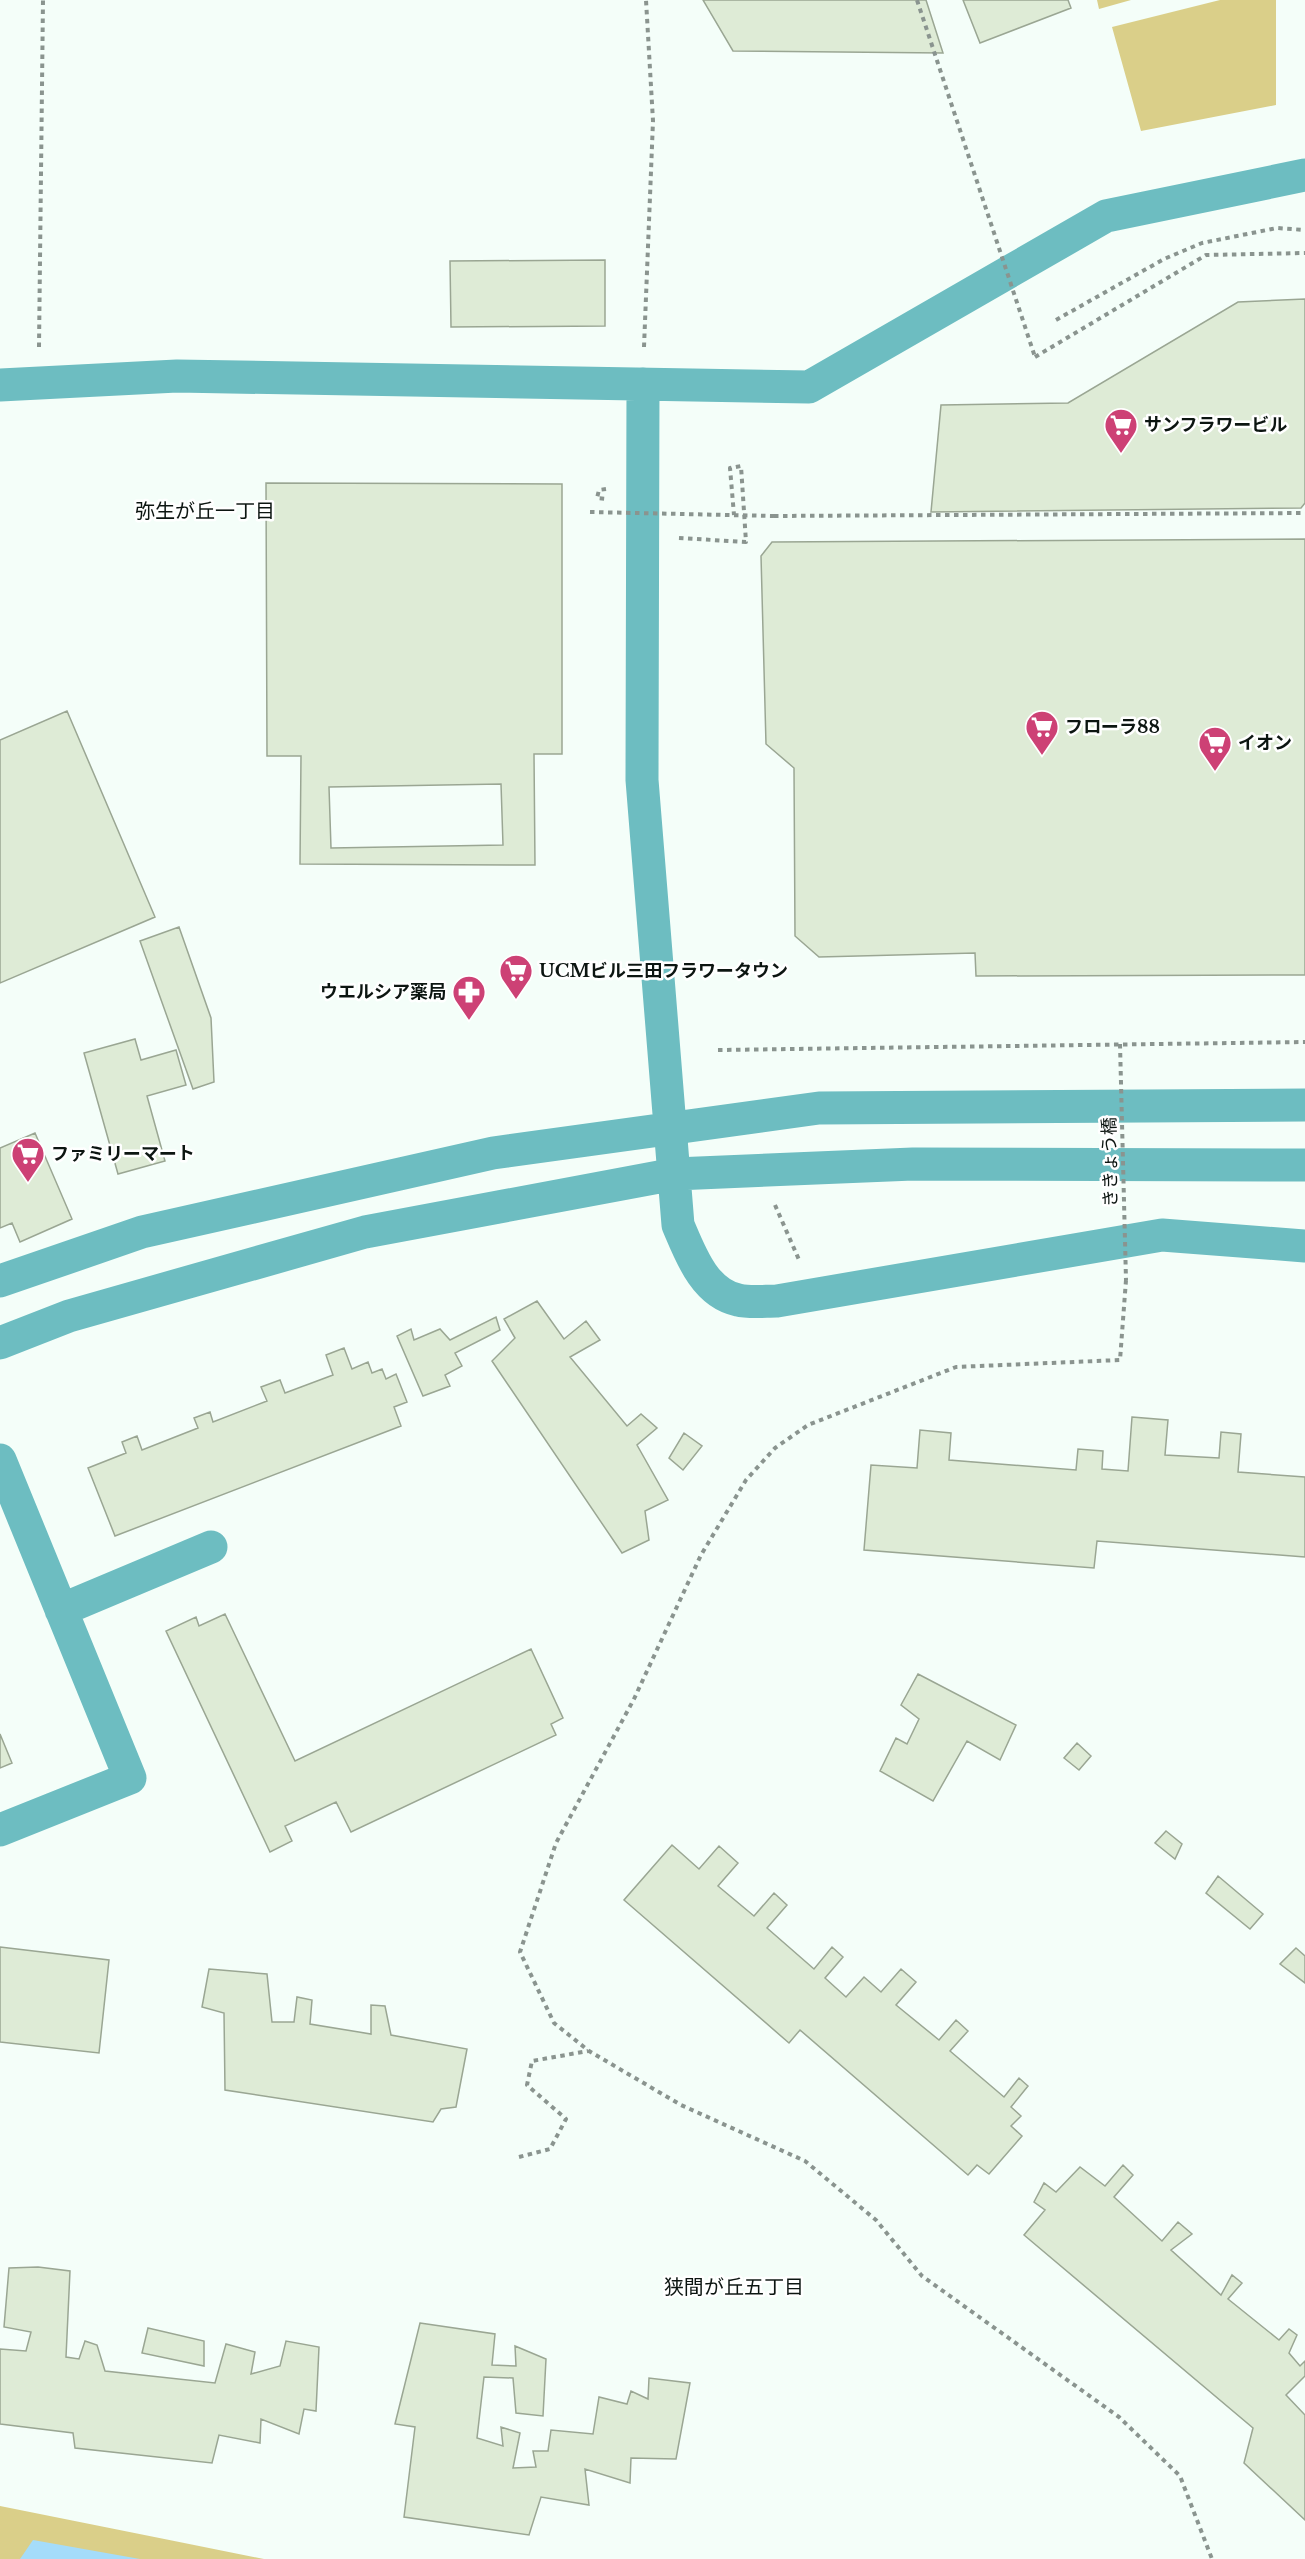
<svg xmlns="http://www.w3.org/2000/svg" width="1305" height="2559" font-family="'Libre Baskerville','Noto Sans JP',serif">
  <rect width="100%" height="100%" fill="#f4fef9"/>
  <!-- green -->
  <path fill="#dacf89" d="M 1097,0 L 1131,0 L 1099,9 Z
    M 1220,0 L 1276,0 L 1276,105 L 1141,131 L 1112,27 Z
    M 0,2506 L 264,2559 L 0,2559 Z"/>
  <!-- water -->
  <path fill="#a5dcfa" d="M 33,2540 L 140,2559 L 20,2559 Z"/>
  <!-- building -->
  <path fill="#deebd6" stroke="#9aa693" stroke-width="1.5" fill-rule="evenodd" d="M 703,0 L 926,0 L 943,53 L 733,51 Z
    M 963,0 L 1068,0 L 1071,8 L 980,43 Z
    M 605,260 L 605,326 L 451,327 L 450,261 Z
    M 1305,299 L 1305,503 L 1301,508 L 931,512 L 941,405 L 1068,403 L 1238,302 Z
    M 266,483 L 562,484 L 562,754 L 534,754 L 535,865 L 300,864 L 301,756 L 267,756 ZM 501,784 L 503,845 L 331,848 L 329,787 Z
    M 1305,539 L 1305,975 L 976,976 L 975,953 L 819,957 L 795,936 L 794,768 L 766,744 L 761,556 L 772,542 Z
    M 67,711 L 155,917 L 0,983 L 0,740 Z
    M 179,927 L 211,1018 L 214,1082 L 193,1089 L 140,941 Z
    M 135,1039 L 141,1060 L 176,1050 L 186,1085 L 147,1096 L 165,1161 L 118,1174 L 84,1053 Z
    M 35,1133 L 72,1219 L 20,1242 L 12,1223 L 0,1228 L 0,1148 Z
    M 537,1301 L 564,1339 L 586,1321 L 600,1340 L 570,1357 L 627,1426 L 641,1414 L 657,1428 L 637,1445 L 668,1500 L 645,1511 L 649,1540 L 622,1553 L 492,1361 L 515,1338 L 504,1319 Z
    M 496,1317 L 500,1330 L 455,1353 L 462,1366 L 445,1375 L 450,1386 L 423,1396 L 397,1336 L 411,1329 L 414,1340 L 440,1329 L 450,1340 Z
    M 344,1348 L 352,1369 L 368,1362 L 372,1373 L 382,1369 L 386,1379 L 396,1374 L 407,1402 L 394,1407 L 401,1426 L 115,1536 L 88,1468 L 126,1453 L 122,1442 L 137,1436 L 142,1450 L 198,1428 L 194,1418 L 210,1412 L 213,1422 L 267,1401 L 261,1387 L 280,1380 L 285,1393 L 333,1375 L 326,1355 Z
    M 1132,1417 L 1168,1420 L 1165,1455 L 1219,1458 L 1221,1432 L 1241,1434 L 1238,1472 L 1305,1477 L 1305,1557 L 1097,1541 L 1094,1568 L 864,1550 L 871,1465 L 917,1468 L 920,1430 L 951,1433 L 949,1460 L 1076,1470 L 1078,1449 L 1103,1451 L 1102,1469 L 1128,1471 Z
    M 684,1433 L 702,1446 L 683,1470 L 669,1458 Z
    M 225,1614 L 295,1761 L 531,1649 L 563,1718 L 551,1724 L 556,1735 L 351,1832 L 336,1802 L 285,1826 L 292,1841 L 270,1852 L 166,1631 L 196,1617 L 199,1626 Z
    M 918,1674 L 1016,1725 L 1000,1760 L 967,1741 L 933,1801 L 880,1771 L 896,1738 L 907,1744 L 919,1719 L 901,1705 Z
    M 0,1734 L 12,1763 L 0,1768 Z
    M 1077,1743 L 1091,1756 L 1079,1770 L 1064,1758 Z
    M 1166,1831 L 1182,1844 L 1175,1859 L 1155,1843 Z
    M 672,1845 L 699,1869 L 719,1846 L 738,1863 L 718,1886 L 754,1916 L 774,1893 L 787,1905 L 767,1928 L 814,1969 L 832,1947 L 843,1957 L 825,1978 L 846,1997 L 864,1977 L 881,1992 L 901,1969 L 916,1982 L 896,2005 L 939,2040 L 956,2020 L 968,2031 L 950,2051 L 1004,2097 L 1019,2078 L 1028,2086 L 1011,2107 L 1021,2116 L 1011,2126 L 1022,2136 L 989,2174 L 977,2165 L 968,2175 L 800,2030 L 789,2043 L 624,1900 Z
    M 1218,1876 L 1263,1914 L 1250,1929 L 1206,1893 Z
    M 0,1947 L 109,1960 L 99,2053 L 0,2042 Z
    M 1296,1948 L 1305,1956 L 1305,1983 L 1280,1964 Z
    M 209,1969 L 267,1974 L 272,2022 L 294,2022 L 297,1997 L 312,2000 L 310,2024 L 371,2034 L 371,2005 L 385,2006 L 391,2035 L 467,2049 L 456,2107 L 441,2109 L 433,2122 L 225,2090 L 224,2013 L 202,2007 Z
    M 1123,2165 L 1133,2175 L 1114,2197 L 1162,2241 L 1178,2222 L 1192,2234 L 1171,2250 L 1221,2295 L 1232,2275 L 1242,2283 L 1228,2299 L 1279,2340 L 1289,2329 L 1297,2335 L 1289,2353 L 1300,2366 L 1305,2361 L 1305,2376 L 1286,2395 L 1305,2415 L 1305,2520 L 1244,2463 L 1253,2428 L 1024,2235 L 1045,2210 L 1034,2202 L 1044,2183 L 1056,2192 L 1080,2167 L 1105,2186 Z
    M 38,2267 L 70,2271 L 66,2357 L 79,2359 L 85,2341 L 97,2345 L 105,2371 L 215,2383 L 226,2344 L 255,2352 L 251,2374 L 280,2366 L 286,2341 L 319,2347 L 316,2411 L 304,2409 L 299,2434 L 261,2419 L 260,2443 L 219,2435 L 212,2463 L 75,2448 L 73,2433 L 0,2424 L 0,2349 L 26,2351 L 31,2332 L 4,2327 L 9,2268 Z
    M 420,2323 L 495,2334 L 492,2365 L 516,2366 L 515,2346 L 546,2359 L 543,2416 L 516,2413 L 513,2378 L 484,2377 L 477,2438 L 503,2446 L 501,2427 L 520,2433 L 513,2468 L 536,2467 L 533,2451 L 548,2451 L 551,2430 L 593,2434 L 599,2397 L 627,2404 L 631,2391 L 648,2399 L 649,2378 L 690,2383 L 676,2459 L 631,2458 L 630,2483 L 585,2469 L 589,2505 L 541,2497 L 529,2535 L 404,2517 L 415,2427 L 395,2424 Z
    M 148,2328 L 204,2341 L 204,2366 L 142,2353 Z"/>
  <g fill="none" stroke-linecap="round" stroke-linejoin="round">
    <!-- path -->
    <path stroke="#8a948f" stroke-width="4" stroke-dasharray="4.5 4.5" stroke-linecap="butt" d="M 1056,320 L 1164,259 L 1202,243 L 1277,228 L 1305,230
      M 39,347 L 43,0
      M 644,347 L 653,121 L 646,0
      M 1035,357 L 1206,255 L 1305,253
      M 606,489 L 599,490 L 597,498 L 607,499
      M 774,516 L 1305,513
      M 679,538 L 746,542 L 741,466 L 730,468 L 734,515
      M 718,1050 L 1305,1042
      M 775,1205 L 800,1262
      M 1126,1280 L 1120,1360 L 956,1367 L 808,1425 L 775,1448 L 746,1480 L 701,1555 L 634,1699 L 556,1843 L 520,1952 L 554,2023 L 589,2051 L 681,2105 L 805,2161 L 876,2220 L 922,2276 L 1119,2417 L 1180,2476 L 1212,2559
      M 519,2157 L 550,2149 L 566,2119 L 527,2085 L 532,2061 L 588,2051"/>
    <!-- minor -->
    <path stroke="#6dbdc1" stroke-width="33" d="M 643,384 L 642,780 L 678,1225 C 690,1253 704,1293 738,1300 C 750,1303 765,1301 777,1301 L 1162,1235 L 1305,1246
      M 0,385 L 177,376 L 809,387 L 1106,216 L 1305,175
      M 0,1281 L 142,1232 L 493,1153 L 819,1108 L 1305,1105
      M 0,1343 L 69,1316 L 365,1232 L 675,1174 L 913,1164 L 1305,1165
      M 0,1460 L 130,1778 L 0,1830
      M 61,1610 L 211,1547"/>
    <!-- path-bridge -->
    <path stroke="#8a948f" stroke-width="4" stroke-dasharray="4.5 4.5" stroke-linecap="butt" d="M 917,0 L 1035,357
      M 590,512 L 774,516
      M 1120,1044 L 1126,1280"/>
  </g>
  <!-- icons -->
  <defs>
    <symbol id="supermarket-pin" viewBox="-11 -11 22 30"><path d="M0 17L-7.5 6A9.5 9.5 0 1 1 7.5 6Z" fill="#cd4175" stroke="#fff"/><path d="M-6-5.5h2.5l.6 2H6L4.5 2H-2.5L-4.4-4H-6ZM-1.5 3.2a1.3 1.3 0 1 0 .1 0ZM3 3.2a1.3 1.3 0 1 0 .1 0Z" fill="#fff"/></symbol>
    <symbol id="pharmacy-pin" viewBox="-11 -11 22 30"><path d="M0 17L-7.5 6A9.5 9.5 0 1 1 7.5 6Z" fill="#cd4175" stroke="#fff"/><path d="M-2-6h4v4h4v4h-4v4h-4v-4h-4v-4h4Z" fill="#fff"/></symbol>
  </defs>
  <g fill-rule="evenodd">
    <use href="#supermarket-pin" x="1102" y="406" width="38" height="52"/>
    <use href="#supermarket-pin" x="1023" y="708" width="38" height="52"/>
    <use href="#supermarket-pin" x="1196" y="724" width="38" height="52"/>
    <use href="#supermarket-pin" x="497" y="952" width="38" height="52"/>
    <use href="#pharmacy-pin" x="450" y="973" width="38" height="52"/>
    <use href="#supermarket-pin" x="9" y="1135" width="38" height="52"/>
  </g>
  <g text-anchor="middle" stroke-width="5" stroke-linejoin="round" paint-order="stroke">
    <!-- poi labels -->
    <g font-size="18" font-weight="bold" fill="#0c1511" stroke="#fff" text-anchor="start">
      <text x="1144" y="431">サンフラワービル</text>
      <text x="1065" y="733">フローラ88</text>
      <text x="1238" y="749">イオン</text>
      <text x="539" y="977">UCMビル三田フラワータウン</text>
      <text x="446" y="998" text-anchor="end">ウエルシア薬局</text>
      <text x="51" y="1160">ファミリーマート</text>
    </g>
    <!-- street labels -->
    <g font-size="18" fill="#0c1511" stroke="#fff">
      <text transform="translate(1110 1162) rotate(-91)" y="6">ききょう橋</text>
    </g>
    <!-- neighbourhood labels -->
    <g font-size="20" fill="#0c1511" stroke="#fff">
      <text x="205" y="518">弥生が丘一丁目</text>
      <text x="734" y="2294">狭間が丘五丁目</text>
    </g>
  </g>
</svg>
